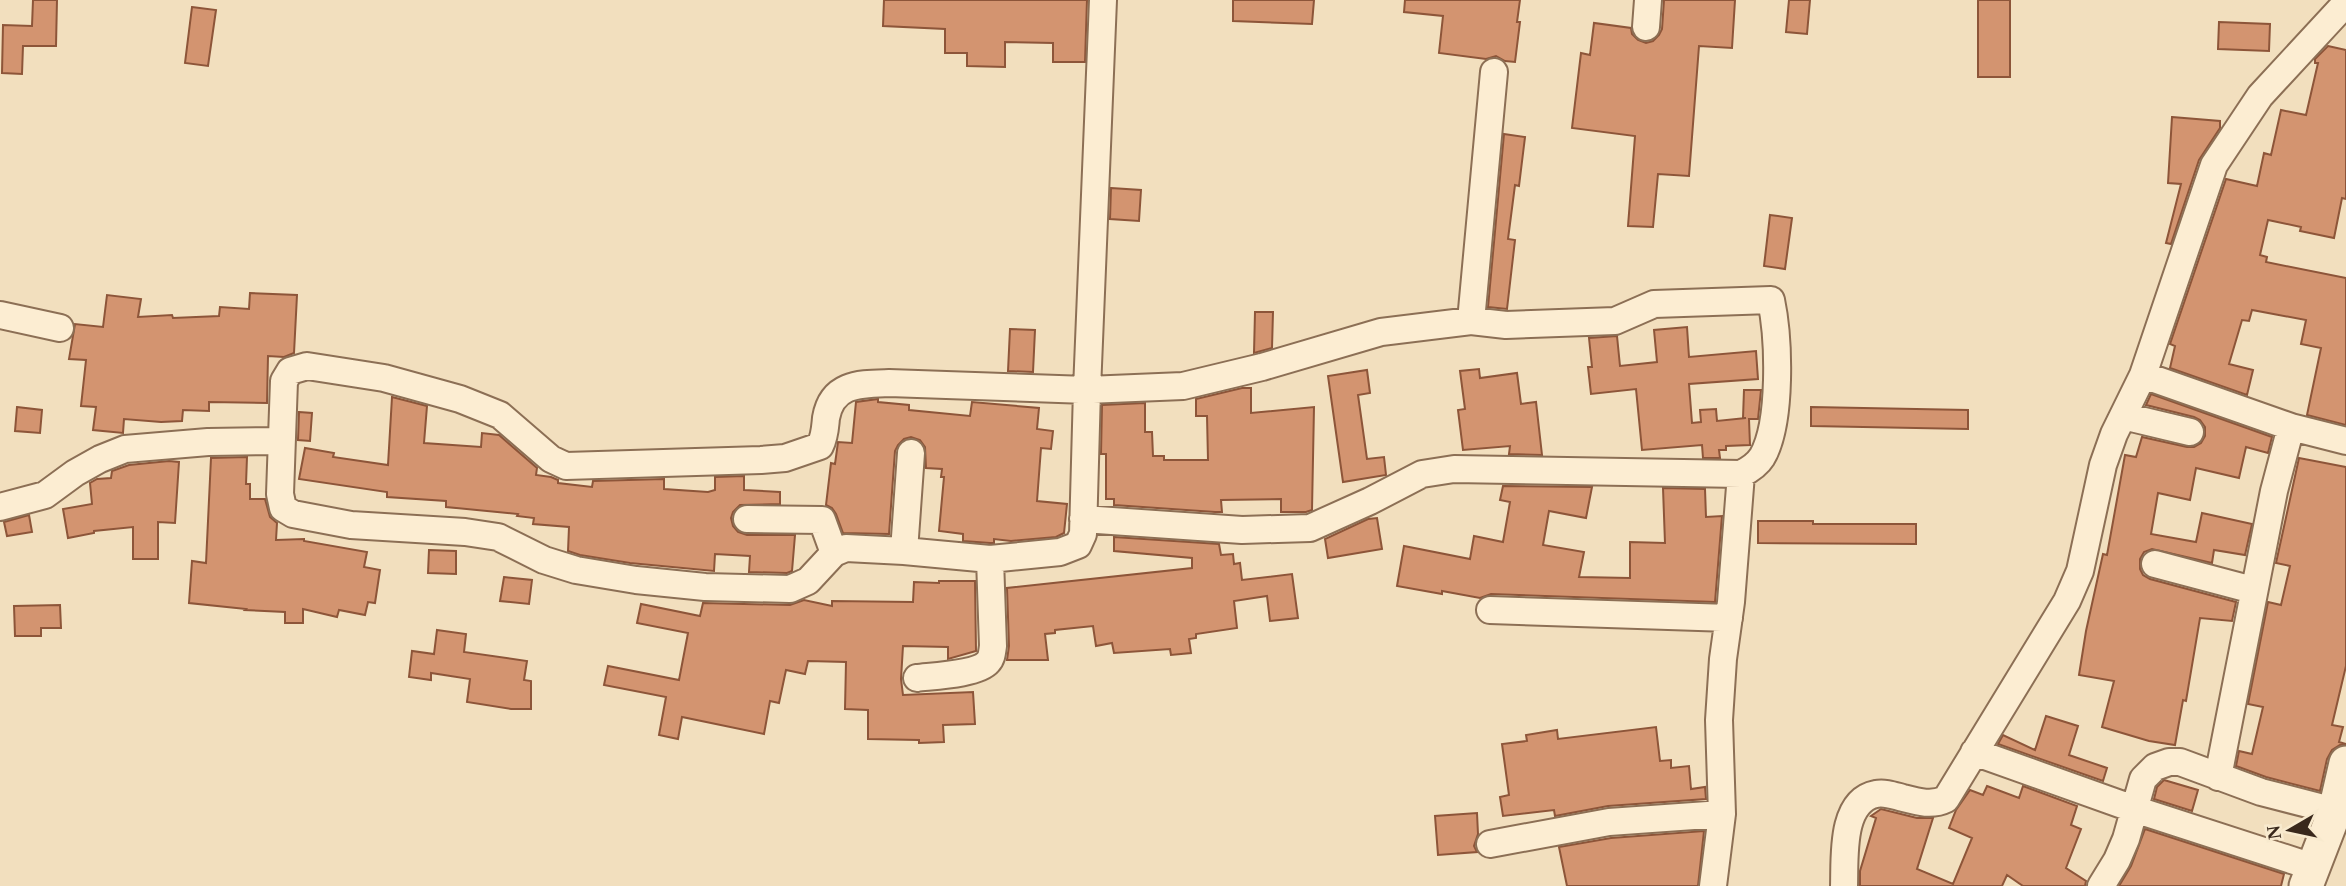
<svg xmlns="http://www.w3.org/2000/svg" width="2346" height="886" font-family="'Times New Roman',serif">
  <rect width="100%" height="100%" fill="#f2dfbe"/>
  <!-- building -->
  <path fill="#d39470" stroke="#8d5539" stroke-width="2" d="M 33,0 L 57,0 L 56,46 L 23,46 L 22,74 L 2,73 L 3,25 L 32,26 Z
    M 884,0 L 1087,0 L 1085,62 L 1053,62 L 1053,43 L 1005,42 L 1005,67 L 967,66 L 967,53 L 945,53 L 945,29 L 883,26 Z
    M 1233,0 L 1314,0 L 1312,24 L 1233,21 Z
    M 1405,0 L 1520,0 L 1517,22 L 1520,22 L 1515,62 L 1505,61 L 1496,56 L 1486,59 L 1439,53 L 1443,16 L 1404,12 Z
    M 1664,0 L 1735,0 L 1732,48 L 1699,46 L 1689,176 L 1658,174 L 1653,227 L 1628,226 L 1635,136 L 1572,128 L 1581,53 L 1590,55 L 1594,23 L 1631,28 L 1632,34 L 1638,40 L 1646,43 L 1653,41 L 1659,35 L 1662,29 Z
    M 1789,0 L 1810,0 L 1807,34 L 1786,32 Z
    M 1978,0 L 2010,0 L 2010,77 L 1978,77 Z
    M 192,7 L 216,10 L 208,66 L 185,63 Z
    M 2219,22 L 2270,24 L 2269,51 L 2218,49 Z
    M 2328,46 L 2346,50 L 2346,199 L 2342,198 L 2334,238 L 2300,231 L 2301,227 L 2268,220 L 2260,255 L 2267,257 L 2266,262 L 2346,278 L 2346,425 L 2307,415 L 2321,348 L 2301,344 L 2306,320 L 2252,310 L 2249,321 L 2242,320 L 2229,364 L 2253,370 L 2247,395 L 2170,368 L 2175,346 L 2170,344 L 2226,179 L 2257,186 L 2264,153 L 2271,155 L 2281,110 L 2306,115 L 2318,63 L 2315,63 L 2315,59 Z
    M 2172,117 L 2220,121 L 2220,128 L 2199,160 L 2171,244 L 2166,243 L 2181,184 L 2168,183 Z
    M 1504,134 L 1525,137 L 1519,186 L 1515,185 L 1508,239 L 1515,240 L 1507,309 L 1488,307 Z
    M 1111,188 L 1141,190 L 1139,221 L 1110,219 Z
    M 1770,215 L 1792,218 L 1785,269 L 1764,266 Z
    M 250,293 L 297,295 L 294,353 L 284,357 L 268,356 L 267,403 L 209,402 L 209,411 L 183,410 L 182,421 L 161,422 L 124,419 L 123,433 L 93,430 L 96,407 L 81,406 L 86,360 L 69,359 L 75,324 L 103,327 L 107,295 L 141,299 L 138,317 L 172,315 L 173,318 L 219,316 L 220,307 L 249,309 Z
    M 1255,312 L 1273,312 L 1272,348 L 1254,353 Z
    M 1687,327 L 1689,357 L 1756,351 L 1758,379 L 1689,384 L 1692,423 L 1701,422 L 1700,410 L 1716,409 L 1717,421 L 1746,418 L 1743,418 L 1744,390 L 1761,390 L 1758,419 L 1749,419 L 1750,445 L 1726,446 L 1726,450 L 1719,450 L 1720,458 L 1703,458 L 1702,445 L 1642,450 L 1636,389 L 1591,394 L 1588,367 L 1592,367 L 1589,338 L 1617,336 L 1620,366 L 1657,362 L 1654,330 Z
    M 1010,329 L 1035,330 L 1033,372 L 1008,371 Z
    M 1479,369 L 1480,378 L 1517,373 L 1521,404 L 1536,402 L 1542,455 L 1509,454 L 1510,446 L 1463,450 L 1458,410 L 1465,409 L 1460,371 Z
    M 1367,370 L 1370,393 L 1358,395 L 1367,459 L 1384,457 L 1386,475 L 1343,482 L 1328,376 Z
    M 1242,388 L 1251,388 L 1251,413 L 1314,407 L 1312,510 L 1306,512 L 1281,512 L 1281,499 L 1221,500 L 1222,512 L 1215,512 L 1114,505 L 1114,499 L 1106,499 L 1106,454 L 1101,454 L 1102,405 L 1145,403 L 1145,432 L 1152,432 L 1153,456 L 1164,456 L 1164,460 L 1208,460 L 1207,416 L 1196,416 L 1196,399 Z
    M 2151,394 L 2272,437 L 2268,453 L 2246,447 L 2239,478 L 2196,468 L 2190,500 L 2158,493 L 2151,534 L 2196,542 L 2202,513 L 2252,524 L 2245,555 L 2214,550 L 2212,563 L 2152,549 L 2144,552 L 2140,559 L 2140,569 L 2143,575 L 2150,579 L 2236,602 L 2232,621 L 2200,618 L 2186,701 L 2183,700 L 2175,745 L 2149,741 L 2102,727 L 2114,681 L 2079,675 L 2086,631 L 2103,554 L 2107,555 L 2125,455 L 2136,457 L 2142,437 L 2187,447 L 2194,447 L 2201,443 L 2205,436 L 2205,427 L 2200,420 L 2194,417 L 2146,405 Z
    M 392,397 L 427,406 L 424,443 L 481,447 L 482,433 L 499,435 L 537,468 L 536,475 L 551,477 L 558,480 L 558,483 L 592,487 L 593,481 L 664,479 L 664,489 L 708,492 L 715,490 L 715,477 L 744,476 L 744,490 L 780,492 L 780,504 L 740,505 L 733,512 L 731,518 L 733,526 L 738,532 L 747,535 L 795,535 L 792,571 L 787,573 L 749,572 L 750,556 L 715,554 L 714,571 L 630,563 L 580,555 L 568,551 L 569,527 L 533,524 L 534,518 L 517,516 L 518,514 L 446,507 L 446,501 L 387,497 L 387,492 L 299,479 L 305,448 L 334,453 L 333,457 L 388,465 Z
    M 878,399 L 878,402 L 909,405 L 909,410 L 970,416 L 972,402 L 1039,408 L 1037,429 L 1053,431 L 1051,449 L 1041,448 L 1037,501 L 1067,504 L 1064,533 L 1056,537 L 1011,541 L 994,539 L 994,543 L 990,543 L 963,541 L 963,534 L 939,531 L 944,477 L 941,477 L 942,469 L 926,468 L 925,447 L 920,440 L 911,437 L 904,439 L 898,445 L 895,451 L 889,534 L 843,533 L 836,514 L 832,508 L 826,505 L 831,463 L 835,464 L 838,442 L 852,443 L 856,402 Z
    M 17,407 L 42,410 L 40,433 L 15,431 Z
    M 1811,407 L 1968,410 L 1968,429 L 1811,426 Z
    M 299,412 L 312,413 L 310,441 L 298,440 Z
    M 247,457 L 246,484 L 250,484 L 250,499 L 265,499 L 270,517 L 277,523 L 276,540 L 304,539 L 304,541 L 367,552 L 364,567 L 380,570 L 375,603 L 368,602 L 365,615 L 339,610 L 337,617 L 303,609 L 303,623 L 285,623 L 285,612 L 245,610 L 246,609 L 189,603 L 192,561 L 206,563 L 211,458 Z
    M 2299,458 L 2346,467 L 2346,666 L 2332,725 L 2343,727 L 2339,742 L 2346,744 L 2340,745 L 2332,750 L 2327,759 L 2320,791 L 2266,777 L 2236,766 L 2239,751 L 2252,754 L 2263,707 L 2248,704 L 2268,602 L 2281,605 L 2290,566 L 2276,563 Z
    M 169,461 L 179,462 L 175,523 L 158,522 L 158,559 L 133,559 L 133,527 L 94,531 L 94,533 L 68,538 L 63,509 L 92,504 L 90,483 L 97,479 L 111,478 L 112,471 L 129,465 Z
    M 1503,486 L 1592,487 L 1586,518 L 1549,511 L 1543,545 L 1584,552 L 1579,577 L 1630,578 L 1630,542 L 1665,543 L 1663,488 L 1705,489 L 1706,517 L 1722,516 L 1715,602 L 1491,594 L 1480,598 L 1442,591 L 1442,594 L 1397,586 L 1404,546 L 1470,559 L 1474,536 L 1503,542 L 1510,502 L 1500,500 Z
    M 29,515 L 32,532 L 7,536 L 4,522 Z
    M 1377,518 L 1382,549 L 1328,558 L 1325,539 L 1368,519 Z
    M 1758,521 L 1813,521 L 1813,524 L 1916,524 L 1916,544 L 1758,543 Z
    M 1114,537 L 1219,544 L 1221,555 L 1233,554 L 1234,564 L 1240,563 L 1242,580 L 1292,574 L 1298,618 L 1270,621 L 1267,596 L 1234,601 L 1237,628 L 1196,634 L 1196,638 L 1189,639 L 1191,653 L 1171,655 L 1170,649 L 1114,653 L 1112,643 L 1096,646 L 1093,626 L 1055,630 L 1055,633 L 1045,634 L 1048,660 L 1007,660 L 1009,646 L 1007,588 L 1192,568 L 1192,558 L 1114,551 Z
    M 429,550 L 456,551 L 456,574 L 428,573 Z
    M 504,577 L 532,580 L 529,604 L 500,601 Z
    M 939,581 L 975,581 L 976,651 L 948,659 L 948,647 L 903,646 L 901,679 L 903,695 L 973,692 L 975,724 L 943,725 L 944,742 L 919,743 L 919,740 L 868,739 L 868,710 L 845,709 L 846,662 L 808,661 L 805,674 L 786,670 L 779,703 L 770,701 L 764,734 L 682,717 L 678,739 L 659,735 L 666,697 L 604,685 L 608,666 L 679,680 L 688,633 L 637,623 L 641,604 L 700,616 L 703,603 L 790,605 L 804,600 L 832,606 L 832,601 L 913,602 L 914,582 L 939,583 Z
    M 60,605 L 61,628 L 41,628 L 41,636 L 15,636 L 14,606 Z
    M 437,630 L 466,634 L 464,652 L 527,661 L 524,680 L 531,681 L 531,709 L 511,709 L 467,702 L 470,679 L 431,673 L 431,680 L 409,677 L 412,651 L 434,654 Z
    M 2046,716 L 2078,726 L 2069,755 L 2107,768 L 2103,781 L 1998,744 L 2003,735 L 2035,750 Z
    M 1656,727 L 1660,761 L 1671,760 L 1671,768 L 1689,766 L 1691,789 L 1705,787 L 1706,799 L 1608,806 L 1555,816 L 1554,810 L 1503,816 L 1500,797 L 1509,795 L 1502,744 L 1527,741 L 1526,735 L 1557,730 L 1558,739 Z
    M 2164,780 L 2198,790 L 2192,811 L 2154,799 L 2157,787 Z
    M 1987,786 L 2019,798 L 2023,786 L 2077,806 L 2071,825 L 2081,829 L 2066,868 L 2086,881 L 2085,886 L 2023,886 L 2007,875 L 2002,886 L 1860,886 L 1860,871 L 1876,818 L 1871,816 L 1881,809 L 1917,818 L 1933,818 L 1917,869 L 1953,884 L 1972,838 L 1949,828 L 1956,810 L 1970,790 L 1983,795 Z
    M 1477,813 L 1478,834 L 1474,846 L 1477,852 L 1438,855 L 1435,816 Z
    M 2145,829 L 2284,874 L 2281,886 L 2119,886 L 2131,866 Z
    M 1704,831 L 1698,886 L 1567,886 L 1559,847 L 1611,838 Z"/>
  <g fill="none" stroke-linecap="round" stroke-linejoin="round">
    <defs>
      <path id="minor" d="M 1646,27 L 1648,0
        M 0,315 L 60,328
        M 1471,321 L 1494,72
        M 2143,375 L 2291,427
        M 2123,416 L 2190,432
        M 911,453 L 904,551 L 990,559 L 1060,552 L 1078,545 L 1083,534 L 1087,390 L 1183,386 L 1262,367 L 1381,332 L 1471,321 L 1506,325 L 1615,321 L 1654,304 L 1771,300 C 1779,338 1782,423 1762,457 C 1757,465 1749,470 1741,474
        M 0,507 L 45,495 L 75,473 L 100,459 L 125,449 L 208,442 L 281,441
        M 747,519 L 822,520 L 834,553
        M 1083,519 L 1242,530 L 1310,528 L 1370,501 L 1422,474 L 1454,469 L 1741,474 L 1731,602 L 1723,659 L 1719,720 L 1722,814 L 1713,886
        M 904,551 L 846,548 L 834,553 L 808,581 L 790,589 L 705,587 L 636,580 L 576,570 L 544,560 L 498,537 L 465,532 L 351,525 L 293,514 L 283,508 L 280,494 L 284,381 L 290,371 L 307,366 L 384,378 L 460,399 L 500,415 L 551,459 L 566,466 L 761,460 L 785,458 L 820,446 C 825,436 825,428 826,418 C 832,383 860,384 889,383 L 1087,390 L 1103,0
        M 2155,564 L 2253,590
        M 1490,610 L 1729,618
        M 917,678 C 933,676 978,674 988,662 C 992,658 992,652 993,646 L 990,559
        M 1974,752 L 2134,809 L 2313,867
        M 2218,777 L 2274,491 L 2291,427 L 2346,441
        M 1490,844 L 1609,822 L 1722,814
        M 1844,886 C 1845,859 1840,801 1876,794 C 1885,792 1895,796 1903,798 C 1918,802 1932,806 1946,799 L 2067,601 L 2080,571 L 2103,465 L 2114,434 L 2143,375 L 2214,165 L 2260,96 L 2346,3
        M 2101,886 L 2117,860 L 2126,839 L 2143,779 L 2155,767 L 2169,762 L 2180,762 L 2261,792 L 2335,811"/>
      <path id="tertiary" d="M 2306,886 L 2335,811 L 2346,763"/>
    </defs>
    <!-- minor casing -->
    <use href="#minor" stroke="#8c6f55" stroke-width="30"/>
    <!-- tertiary casing -->
    <use href="#tertiary" stroke="#8c6f55" stroke-width="37"/>
    <!-- minor -->
    <use href="#minor" stroke="#fcedd2" stroke-width="26"/>
    <!-- tertiary -->
    <use href="#tertiary" stroke="#fcedd2" stroke-width="33"/>
  </g>
  <!-- north arrow -->
  <g transform="translate(2290 830) rotate(261)" stroke="#f8eace" stroke-width="5" paint-order="stroke">
  <path d="M0-5L12 26L0 18L-12 26Z" fill="#39281b"/>
  <text y="-10" font-size="19" font-weight="bold" text-anchor="middle" fill="#39281b">N</text>
  </g>
</svg>
